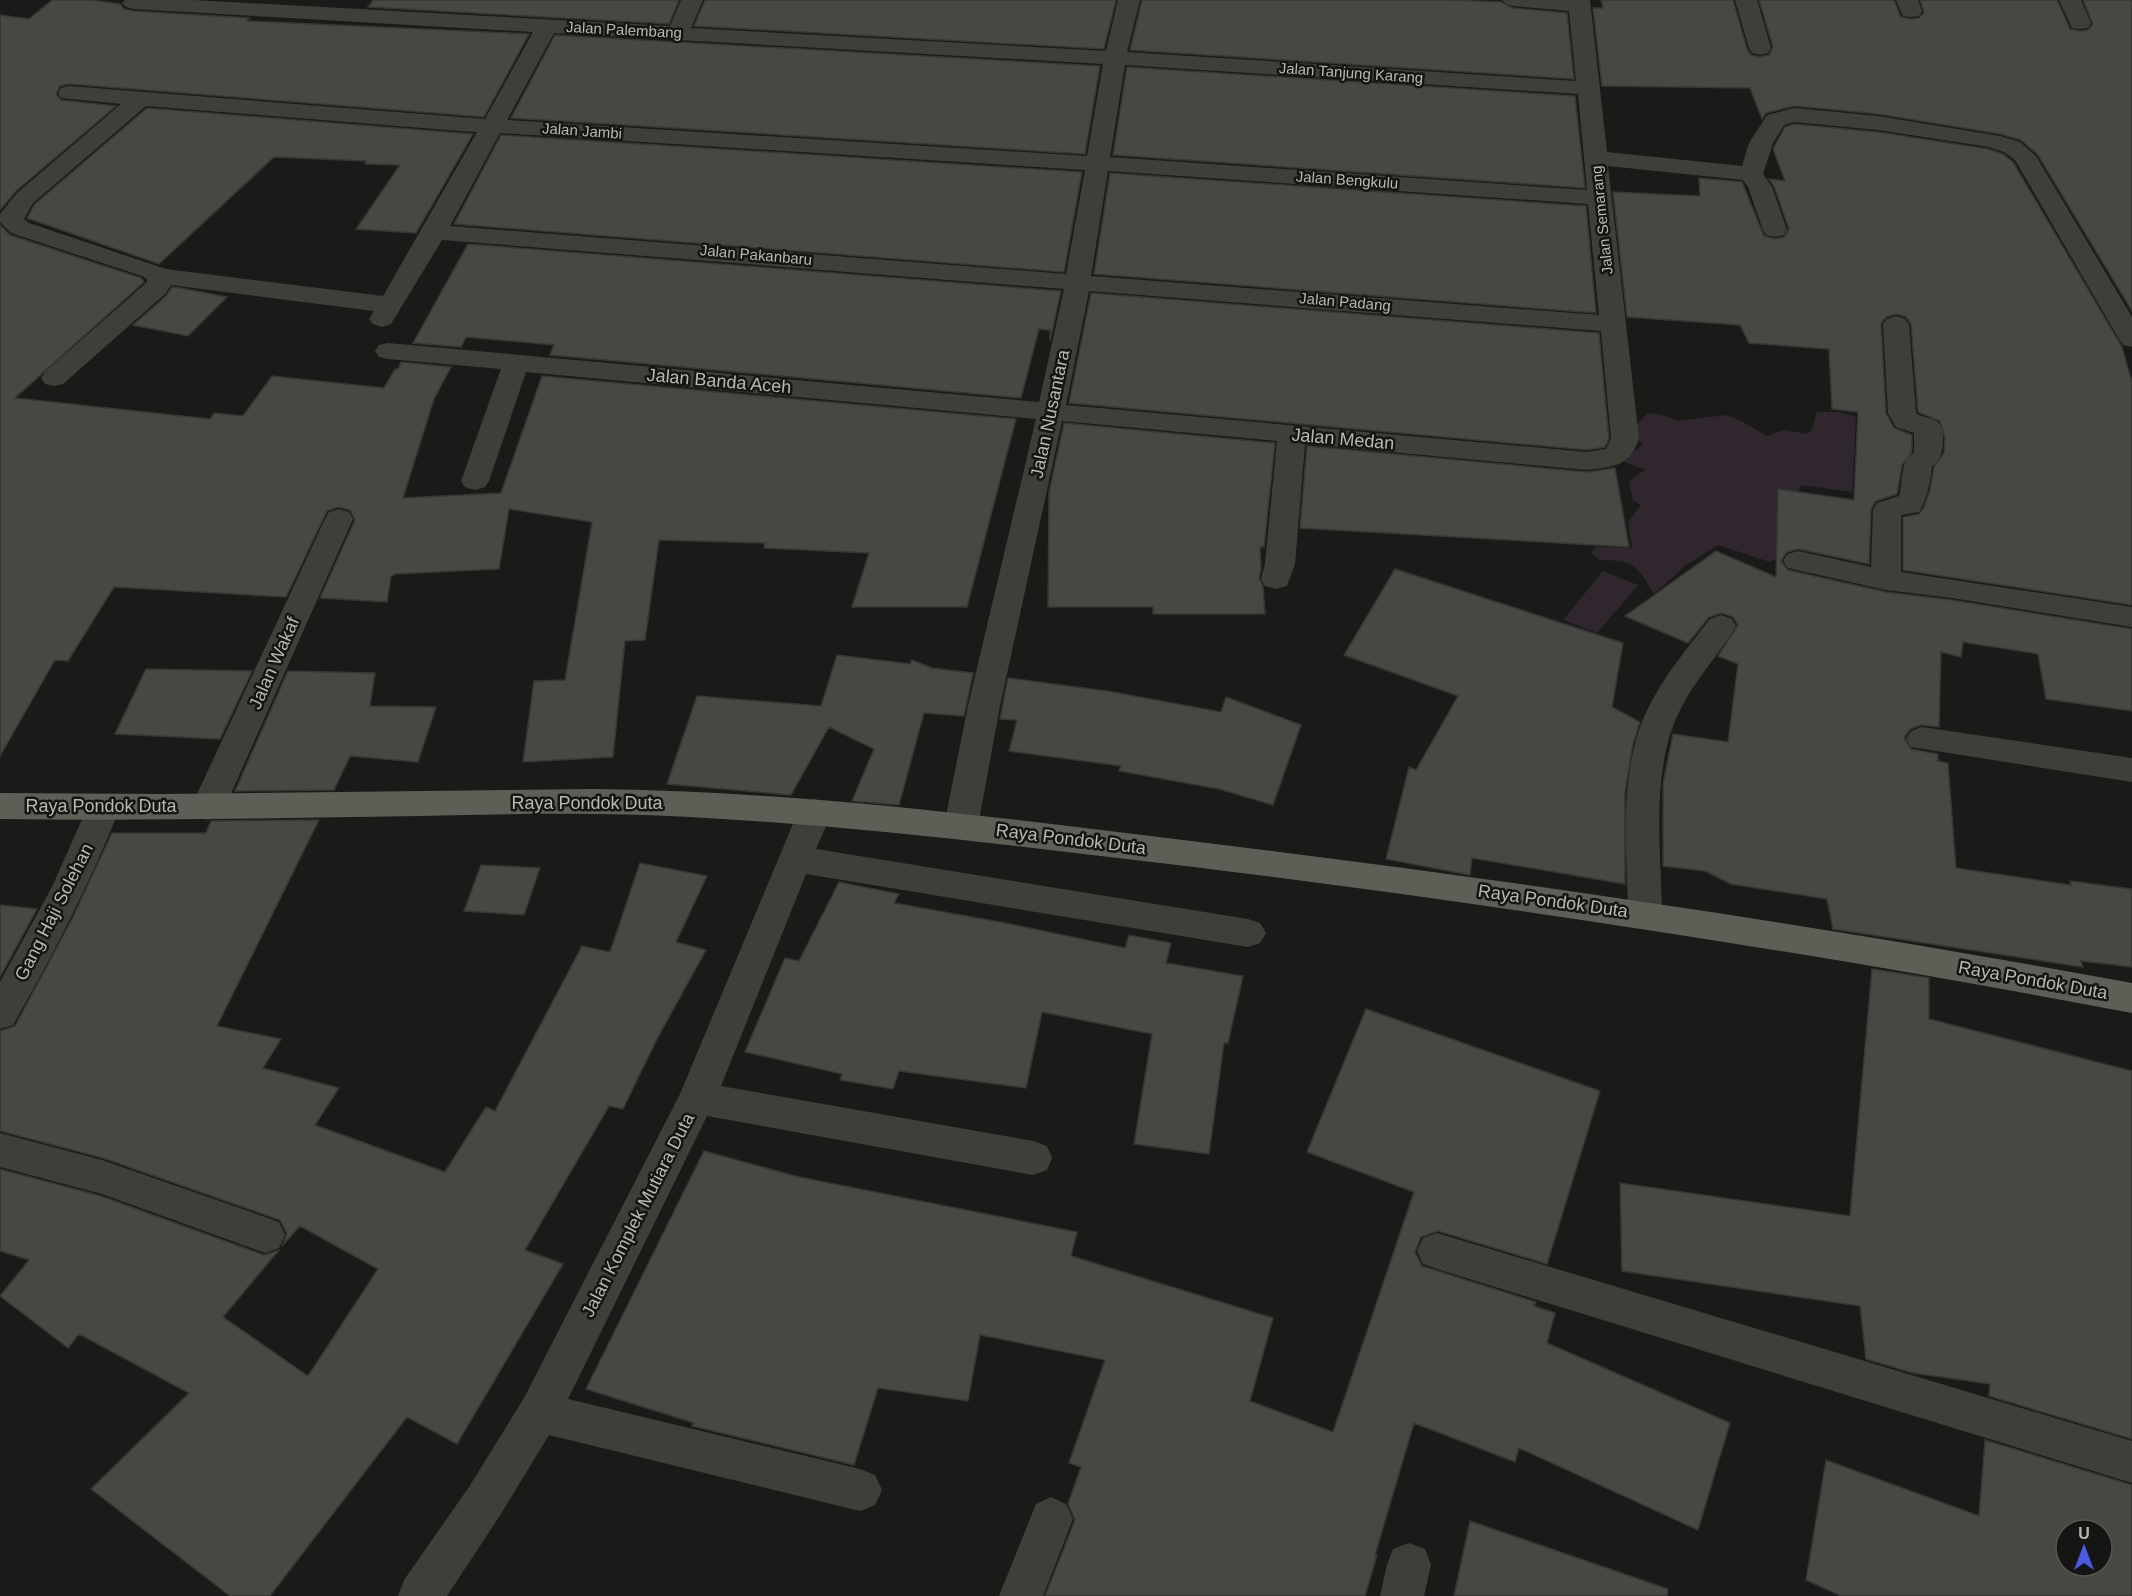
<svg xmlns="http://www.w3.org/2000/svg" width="2132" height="1596" font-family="Helvetica,sans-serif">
  <rect width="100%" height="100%" fill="#1a1b19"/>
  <!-- green -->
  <path fill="#2f272d" d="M 1817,412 L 1841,412 L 1856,417 L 1852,492 L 1801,485 L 1791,508 L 1813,539 L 1770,562 L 1718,545 L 1686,565 L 1654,594 C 1637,565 1634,560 1599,560 L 1591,553 L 1596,547 L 1632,548 L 1628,522 L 1641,505 L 1633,500 L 1629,481 L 1645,470 L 1623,461 L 1627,459 L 1628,454 L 1638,449 L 1643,443 L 1630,437 L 1629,432 L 1648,413 L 1662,415 L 1678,421 L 1726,415 L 1741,421 L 1767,436 L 1785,430 L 1807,434 L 1812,429 Z
    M 1603,571 L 1638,585 L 1597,633 L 1563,620 Z"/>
  <!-- building -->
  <path fill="#474743" stroke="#363633" stroke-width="1.5" fill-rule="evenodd" d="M 52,0 L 91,0 L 120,4 L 124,9 L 133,11 L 249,18 L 247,21 L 529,34 L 484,117 L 69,84 L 60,86 L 56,94 L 61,100 L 116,106 L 16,191 L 0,210 L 0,15 L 29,19 Z
    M 373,0 L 679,0 L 669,24 L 368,7 Z
    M 705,0 L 1116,0 L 1104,49 L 694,26 Z
    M 1142,0 L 1451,0 L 1501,2 L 1513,8 L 1567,13 L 1574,79 L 1130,50 Z
    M 1601,0 L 1733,0 L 1747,49 L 1751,55 L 1759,57 L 1769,55 L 1773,47 L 1759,0 L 1894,0 L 1901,17 L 1911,19 L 1919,18 L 1924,12 L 1920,0 L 2057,0 L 2070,29 L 2080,31 L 2088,30 L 2093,24 L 2083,0 L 2132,0 L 2132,311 L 2038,155 L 2021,140 L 2000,134 L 1878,114 L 1794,106 L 1766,113 L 1762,119 L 1750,88 L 1602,86 L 1593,8 L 1603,8 Z
    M 555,35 L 1100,66 L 1085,154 L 511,118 Z
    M 1127,67 L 1575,96 L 1585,188 L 1113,155 Z
    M 147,108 L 460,133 L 473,134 L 416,233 L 356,229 L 400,165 L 365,164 L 366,161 L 274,157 L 159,264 L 27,218 L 35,204 Z
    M 1794,124 L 1878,132 L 1988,149 L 2003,154 L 2013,162 L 2122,347 L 2132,382 L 2132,605 L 1903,570 L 1903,517 L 1919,514 L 1924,507 L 1930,490 L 1934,467 L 1944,453 L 1945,438 L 1940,421 L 1918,412 L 1911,324 L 1906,317 L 1897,314 L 1886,317 L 1881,324 L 1886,413 L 1894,428 L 1912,435 L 1912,452 L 1902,465 L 1897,494 L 1876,501 L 1871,509 L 1869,564 L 1798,549 L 1787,552 L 1781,561 L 1788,570 L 1886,592 L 1952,600 L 2132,629 L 2132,711 L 2046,699 L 2038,654 L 1963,642 L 1961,657 L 1941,652 L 1939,727 L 1921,725 L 1910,729 L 1904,738 L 1911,749 L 1938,754 L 1938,761 L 1948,763 L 1956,868 L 2071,885 L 2070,881 L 2132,889 L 2132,967 L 2081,961 L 2083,967 L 1833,929 L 1827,899 L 1731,884 L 1705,871 L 1663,866 L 1663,784 L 1673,734 L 1728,742 L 1738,664 L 1718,656 L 1738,625 L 1733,617 L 1722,613 L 1709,617 L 1688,643 L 1625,616 L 1716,551 L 1776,577 L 1778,489 L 1854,500 L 1858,412 L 1832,409 L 1829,349 L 1749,343 L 1740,325 L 1627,317 L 1613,192 L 1700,196 L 1699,178 L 1742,182 L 1764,236 L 1775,239 L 1784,237 L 1789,229 L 1774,186 L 1769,179 L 1785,181 L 1773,149 L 1785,127 Z
    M 501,135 L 1082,172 L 1064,272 L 454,224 Z
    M 1110,173 L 1586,206 L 1596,313 L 1094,274 Z
    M 0,225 L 10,235 L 141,278 L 144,282 L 15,398 L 210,419 L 214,413 L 243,416 L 272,376 L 384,388 L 395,369 L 398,369 L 401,362 L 451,367 L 434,399 L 403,498 L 501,493 L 542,376 L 1016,419 L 967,607 L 852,607 L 869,553 L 764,548 L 765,543 L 659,540 L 645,640 L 625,641 L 613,757 L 523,762 L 534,681 L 565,680 L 592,522 L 509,509 L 499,569 L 395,574 L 391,576 L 387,602 L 320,598 L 355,520 L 350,510 L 338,507 L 327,511 L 286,597 L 114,587 L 68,661 L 55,660 L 0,756 Z
    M 468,244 L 1061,291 L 1050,341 L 1050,330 L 1039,329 L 1021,398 L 550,355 L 554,345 L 466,337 L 461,347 L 413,343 Z
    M 172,287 L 180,288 L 227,297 L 188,336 L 133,325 L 166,296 Z
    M 1091,293 L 1599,333 L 1609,439 L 1605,447 L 1587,450 L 1069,403 Z
    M 1064,423 L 1275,443 L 1264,547 L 1260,547 L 1261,569 L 1259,578 L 1263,586 L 1265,614 L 1153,614 L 1153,607 L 1048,607 L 1049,492 Z
    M 1307,446 L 1587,472 L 1615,468 L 1629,547 L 1300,528 Z
    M 1395,569 L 1623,643 L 1612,707 L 1640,722 L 1633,744 L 1625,792 L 1625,884 L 1472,858 L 1470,875 L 1386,859 L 1409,767 L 1416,770 L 1458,696 L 1344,655 Z
    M 837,655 L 910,664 L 912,660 L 932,668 L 973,673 L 964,716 L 924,713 L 899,805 L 852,801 L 874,749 L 829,727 L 791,795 L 667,784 L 697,696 L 821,706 Z
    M 146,669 L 252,671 L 220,739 L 115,734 Z
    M 288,671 L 375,673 L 370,706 L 436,707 L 418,762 L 350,756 L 334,790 L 235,791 Z
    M 1008,678 L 1107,691 L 1221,712 L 1226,697 L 1301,725 L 1273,805 L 1219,789 L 1119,771 L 1121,766 L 1009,751 L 1017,720 L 1000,719 Z
    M 319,820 L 217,1026 L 281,1039 L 263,1068 L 339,1088 L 315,1125 L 445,1172 L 486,1107 L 495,1111 L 582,946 L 610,952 L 640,863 L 707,876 L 676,942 L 706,950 L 657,1039 L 623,1109 L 609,1106 L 525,1250 L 563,1264 L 457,1444 L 407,1417 L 270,1596 L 230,1596 L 91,1489 L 189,1393 L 79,1334 L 68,1348 L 0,1296 L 29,1260 L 0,1251 L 0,1169 L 101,1196 L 264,1255 L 279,1250 L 223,1317 L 308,1376 L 378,1269 L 300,1226 L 282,1246 L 287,1234 L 280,1220 L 103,1158 L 0,1131 L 0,1031 L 15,1026 L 72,919 L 112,833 L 206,833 L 211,821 Z
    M 481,865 L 540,868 L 524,915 L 464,911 Z
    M 839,882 L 899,894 L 894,903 L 1000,922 L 1125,948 L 1129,935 L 1171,943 L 1166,963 L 1243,976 L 1228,1043 L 1224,1043 L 1209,1154 L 1134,1144 L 1152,1034 L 1042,1012 L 1026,1088 L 899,1071 L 893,1089 L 840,1080 L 842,1074 L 745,1052 L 785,958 L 799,961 Z
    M 0,905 L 37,909 L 0,977 Z
    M 1872,969 L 1929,978 L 1929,1019 L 2132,1071 L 2132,1439 L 1989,1396 L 1990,1384 L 1913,1373 L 1866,1359 L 1860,1306 L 1622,1271 L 1620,1183 L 1850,1216 Z
    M 1366,1009 L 1600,1091 L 1547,1264 L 1438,1231 L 1421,1237 L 1415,1252 L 1422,1266 L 1536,1302 L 1534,1306 L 1555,1313 L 1547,1343 L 1730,1423 L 1698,1530 L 1519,1448 L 1515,1462 L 1414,1423 L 1375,1555 L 1377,1555 L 1365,1596 L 1045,1596 L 1075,1520 L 1068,1504 L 1081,1467 L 1069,1463 L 1105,1360 L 980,1335 L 968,1401 L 878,1388 L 854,1465 L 692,1426 L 694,1423 L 586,1389 L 704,1151 L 799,1177 L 1077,1232 L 1071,1256 L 1273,1318 L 1250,1401 L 1333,1432 L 1414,1192 L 1307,1152 Z
    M 1985,1440 L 2132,1485 L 2132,1596 L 1841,1596 L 1806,1580 L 1826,1460 L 1979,1516 ZM 2066,1530 L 2102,1530 L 2102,1566 L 2066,1566 Z
    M 1470,1521 L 1668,1589 L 1667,1596 L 1454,1596 Z"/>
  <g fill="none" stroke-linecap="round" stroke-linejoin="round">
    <!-- minor -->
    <path fill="#3f3f3a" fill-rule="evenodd" d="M 125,0 L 193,0 L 670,26 L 681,0 L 703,0 L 691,28 L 1106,51 L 1118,0 L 1140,0 L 1127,52 L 1576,81 L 1569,11 L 1513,6 L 1506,4 L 1502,0 L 1590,0 L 1607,152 L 1742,166 L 1749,143 L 1767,115 L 1794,108 L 1878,116 L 2000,136 L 2020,142 L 2036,156 L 2132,317 L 2132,347 L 2123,345 L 2119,339 L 2015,160 L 2004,152 L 1989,147 L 1878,130 L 1794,122 L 1784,125 L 1773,143 L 1763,174 L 1772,187 L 1787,230 L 1784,235 L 1775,237 L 1766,235 L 1763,230 L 1748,187 L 1743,180 L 1608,166 L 1639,439 C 1628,468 1614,466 1587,470 L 1305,444 L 1295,564 L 1287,586 L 1276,589 L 1265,586 L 1261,579 L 1265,564 L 1277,441 L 1062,421 L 1000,706 L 978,826 L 973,835 L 961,839 L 949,835 L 944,826 L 968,706 L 1036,419 L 526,372 L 489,481 L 485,487 L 475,490 L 465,487 L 461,481 L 501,369 L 388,359 L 379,357 L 375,351 L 379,345 L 388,343 L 1039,402 L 1064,289 L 442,240 L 391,324 L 382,327 L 373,324 L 369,319 L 374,311 L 171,285 L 165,294 L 63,384 L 54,386 L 45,384 L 41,378 L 45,372 L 147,282 L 147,279 L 142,276 L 11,233 L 0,222 L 0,214 L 17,193 L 121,104 L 61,98 L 58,93 L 61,88 L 69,86 L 485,119 L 533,32 L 133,9 L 126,7 L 122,3 ZM 554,33 L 1103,64 L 1087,156 L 507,120 ZM 1125,65 L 1578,94 L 1587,190 L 1110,157 ZM 146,106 L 460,131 L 477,132 L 383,296 L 166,269 L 29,223 L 24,219 L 33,203 ZM 500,133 L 1085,170 L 1066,274 L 450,226 ZM 1108,171 L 1588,204 L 1599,315 L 1091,276 ZM 1089,291 L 1601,331 L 1611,439 L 1606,449 L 1587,452 L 1066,405 Z
      M 1735,0 L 1757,0 L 1771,48 L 1768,53 L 1760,55 L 1752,53 L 1749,48 Z
      M 1896,0 L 1918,0 L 1922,11 L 1919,16 L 1911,17 L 1903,16 Z
      M 2059,0 L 2081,0 L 2091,23 L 2088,28 L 2080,29 L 2072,28 Z
      M 1896,316 L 1905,319 L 1909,324 L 1916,413 C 1922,418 1932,417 1938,422 C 1947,430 1944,462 1932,466 C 1930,483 1928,497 1919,512 L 1901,515 L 1901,572 L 2132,607 L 2132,627 L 1952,598 L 1886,590 L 1788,568 L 1783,561 L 1788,554 L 1798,551 L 1871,567 L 1873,510 L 1877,503 L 1899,496 C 1903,484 1900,458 1914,453 L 1914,433 L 1896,427 L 1888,413 L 1883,324 L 1887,319 Z
      M 339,509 L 349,512 L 353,519 L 225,807 L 220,816 L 208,820 L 196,816 L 191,807 L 325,519 L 329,512 Z
      M 1721,615 L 1732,619 L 1736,626 C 1719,655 1695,679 1680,710 C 1650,770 1661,848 1662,914 L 1657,924 L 1645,928 L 1633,924 L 1628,914 C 1627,852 1619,781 1642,722 C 1657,684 1685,651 1710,619 Z
      M 1922,727 L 2132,758 L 2132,782 L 1911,747 L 1906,739 L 1911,731 Z
      M 103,795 L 115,799 L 120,808 C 90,883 53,955 13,1025 L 0,1029 L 0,982 L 52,887 L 91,799 Z
      M 815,799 L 827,803 L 832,812 L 816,849 L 1248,919 L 1260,923 L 1266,933 L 1260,943 L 1248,947 L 806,874 L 721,1086 L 1033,1141 L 1047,1146 L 1052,1158 L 1047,1170 L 1033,1175 L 707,1116 L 568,1399 L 860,1469 L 875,1475 L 882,1490 L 875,1505 L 860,1511 L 549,1435 L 499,1517 L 447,1596 L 398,1596 L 404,1580 L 469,1487 L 524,1398 L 680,1094 L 798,812 L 803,803 Z
      M 0,1133 L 102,1160 L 265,1217 L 279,1222 L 285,1235 L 279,1248 L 265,1253 L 102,1194 L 0,1167 Z
      M 1437,1233 L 2132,1441 L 2132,1483 L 1437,1269 L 1423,1264 L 1417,1251 L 1423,1238 Z
      M 1051,1497 L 1066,1504 L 1073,1519 L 1043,1596 L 999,1596 L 1036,1504 Z
      M 1409,1543 L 1425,1549 L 1431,1565 L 1424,1596 L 1380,1596 L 1387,1565 L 1393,1549 Z"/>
    <!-- major -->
    <path fill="#5e5e56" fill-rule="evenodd" d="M 593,789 C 791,791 987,816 1183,840 C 1501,878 1817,925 2132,983 L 2132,1013 C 1821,954 1509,906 1194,867 C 1027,847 859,826 690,817 C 600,812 510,814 421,816 C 280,818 140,821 0,819 L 0,793 L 162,794 Z"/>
  </g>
  <g text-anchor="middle" stroke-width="5" stroke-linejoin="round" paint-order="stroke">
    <!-- far-street labels -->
    <g font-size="15" fill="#b9b8ac" stroke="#151614">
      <text transform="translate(624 30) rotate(3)" y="5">Jalan Palembang</text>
      <text transform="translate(1351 73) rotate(4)" y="5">Jalan Tanjung Karang</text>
      <text transform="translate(582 131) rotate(4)" y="5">Jalan Jambi</text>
      <text transform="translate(1347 180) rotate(4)" y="5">Jalan Bengkulu</text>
      <text transform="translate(1602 220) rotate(-96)" y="5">Jalan Semarang</text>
      <text transform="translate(756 255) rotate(5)" y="5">Jalan Pakanbaru</text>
      <text transform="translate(1345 302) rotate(5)" y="5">Jalan Padang</text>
    </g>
    <!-- street labels -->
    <g font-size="18" fill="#b9b8ac" stroke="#151614">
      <text transform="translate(719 381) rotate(5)" y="6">Jalan Banda Aceh</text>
      <text transform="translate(1050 414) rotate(-78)" y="6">Jalan Nusantara</text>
      <text transform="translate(1343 439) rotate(5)" y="6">Jalan Medan</text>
      <text transform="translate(274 663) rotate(-66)" y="6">Jalan Wakaf</text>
      <text x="587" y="809">Raya Pondok Duta</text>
      <text x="101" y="812">Raya Pondok Duta</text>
      <text transform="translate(1071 839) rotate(7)" y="6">Raya Pondok Duta</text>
      <text transform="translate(1553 901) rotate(8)" y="6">Raya Pondok Duta</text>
      <text transform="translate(54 912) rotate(-63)" y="6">Gang Haji Solehan</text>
      <text transform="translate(2033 980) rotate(10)" y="6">Raya Pondok Duta</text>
      <text transform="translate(638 1215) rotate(-63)" y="6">Jalan Komplek Mutiara Duta</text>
    </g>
  </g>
  <!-- north arrow -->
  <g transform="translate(2084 1548)"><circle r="28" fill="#151614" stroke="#575751" stroke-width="1.5"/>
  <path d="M0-4.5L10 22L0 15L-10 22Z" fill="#4b5be1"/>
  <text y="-9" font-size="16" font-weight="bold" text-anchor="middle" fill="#b9b8ac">U</text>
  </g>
</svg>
